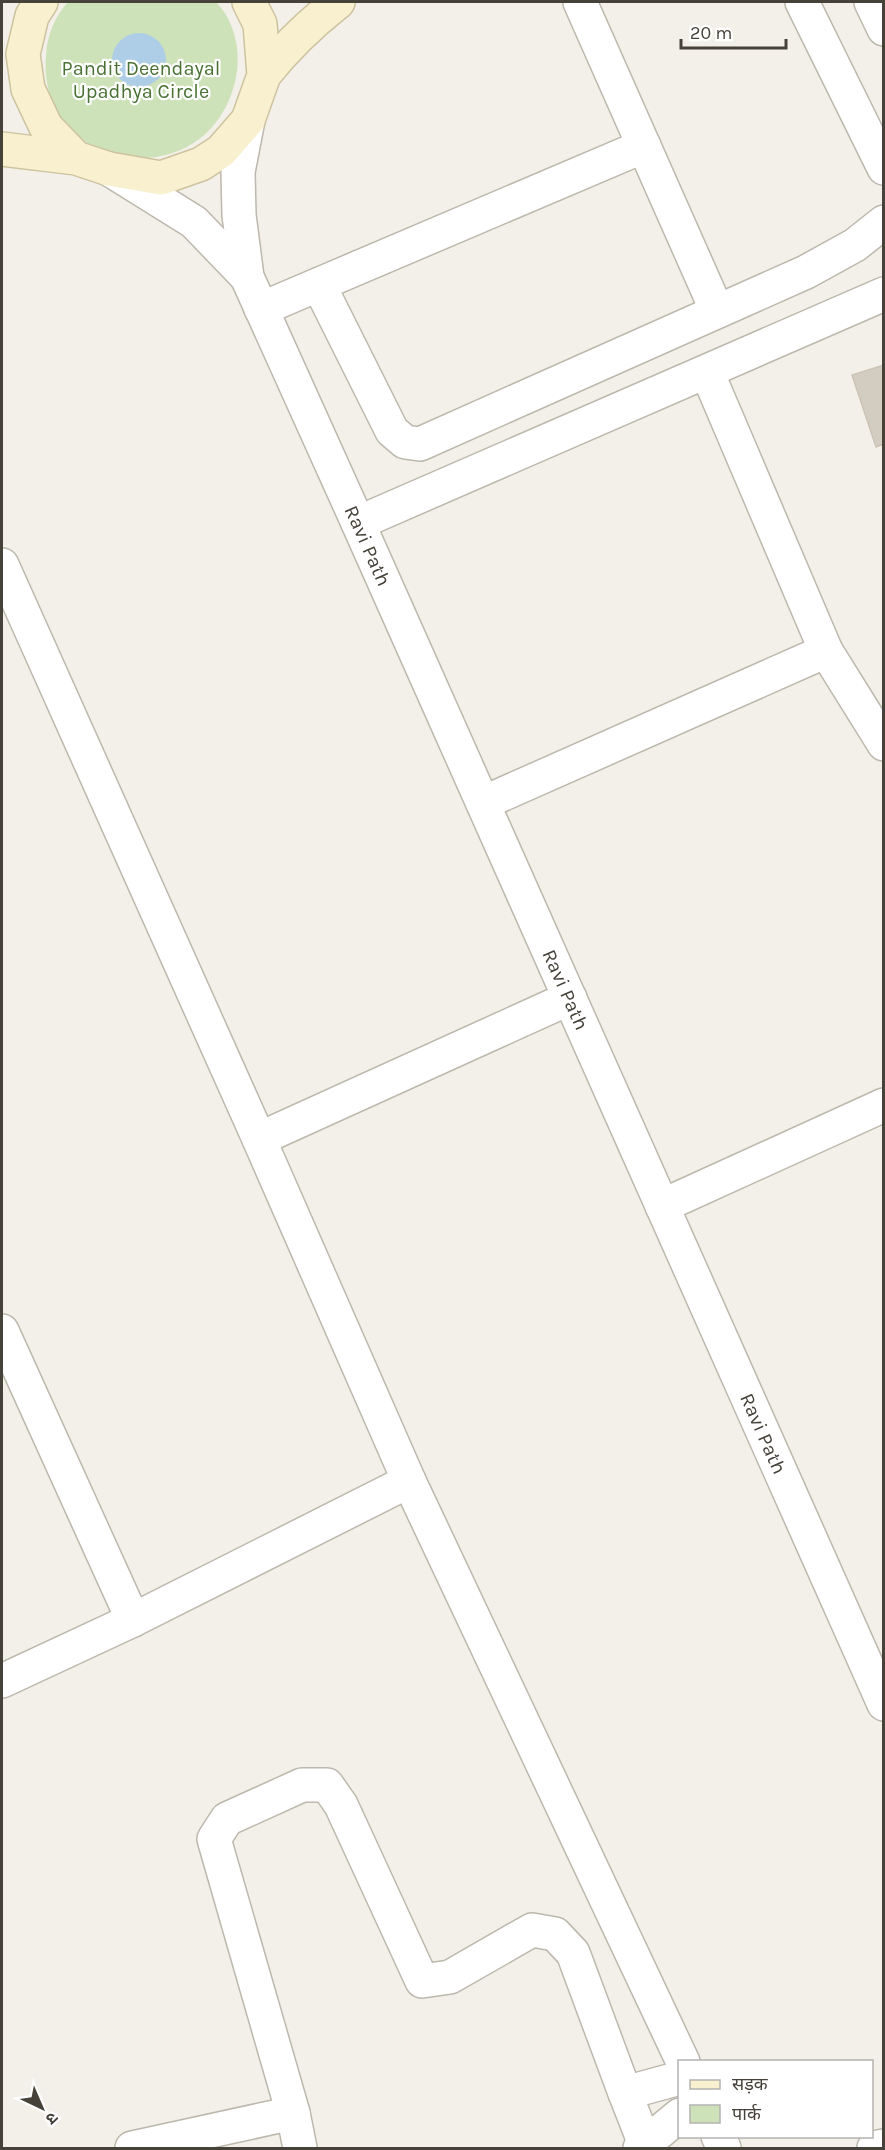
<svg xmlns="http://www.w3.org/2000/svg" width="885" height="2150" font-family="Karla,'Noto Sans Devanagari',sans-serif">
  <rect width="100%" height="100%" fill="#f3f0ea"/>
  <!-- green -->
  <path fill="#cde2b8" d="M 68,2 L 216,2 C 236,22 242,56 235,82 C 206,200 36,173 46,55 C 47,35 55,16 68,2 Z"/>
  <!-- water -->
  <path fill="#aecee8" d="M112 60a27 27 0 1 1 54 0a27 27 0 1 1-54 0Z"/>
  <!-- building -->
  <path fill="#d3ccc1" stroke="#cdc4b5" stroke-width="1.5" d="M 884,365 L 884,444 L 876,447 L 852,375 Z"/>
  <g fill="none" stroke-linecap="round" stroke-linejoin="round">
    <defs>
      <g id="street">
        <path d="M 580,2 L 717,311"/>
        <path d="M 802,2 L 884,168"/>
        <path d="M 871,2 L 884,29"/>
        <path id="s1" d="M 248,120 L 238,172 L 239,215 L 247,277 L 358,523 L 884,1704"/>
        <path d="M 109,169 L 194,222 L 247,277"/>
        <path d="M 319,285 L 392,431 L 405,442 L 420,444 L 806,272 L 855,245 L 884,222"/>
        <path d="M 261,309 L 644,146"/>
        <path d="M 707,372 L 826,651 L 884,744"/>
        <path d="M 358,523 L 884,294"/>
        <path d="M 2,565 L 259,1139 L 409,1481 L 683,2062"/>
        <path d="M 483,803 L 826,651"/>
        <path d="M 259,1139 L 570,998"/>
        <path d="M 662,1206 L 884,1105"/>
        <path d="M 2,1331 L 133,1620"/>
        <path d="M 2,1681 L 133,1620 L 409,1481"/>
        <path d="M 625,2093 L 645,2144"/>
        <path d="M 718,2136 L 724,2148"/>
        <path d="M 132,2148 L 293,2113"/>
        <path d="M 300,2148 L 293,2113 L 214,1839 L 227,1819 L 302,1785 L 327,1785 L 341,1805 L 422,1981 L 450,1977 L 532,1930 L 555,1934 L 573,1953 L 625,2093 L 680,2078"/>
        <path d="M 640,2148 L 680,2115"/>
        <path d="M 874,2148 L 884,2146"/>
      </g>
      <path id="secondary" d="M 41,2 L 32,16 L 23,54 L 28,89 L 46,127 L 76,158 L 109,169 L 161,178 L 201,164 L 221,151 L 248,120 L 264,75 L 260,24 L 249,2
        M 264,75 C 286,47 310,24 338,2
        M 2,149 L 76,158"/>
    </defs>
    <!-- street casing -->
    <use href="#street" stroke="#bdb8ad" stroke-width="36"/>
    <!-- secondary casing -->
    <use href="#secondary" stroke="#cdc39f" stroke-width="36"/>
    <!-- street -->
    <use href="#street" stroke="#fff" stroke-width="33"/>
    <!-- secondary -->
    <use href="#secondary" stroke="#f8f0ce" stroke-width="33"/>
  </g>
  <g text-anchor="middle" stroke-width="4.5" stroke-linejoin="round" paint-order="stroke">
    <!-- park labels -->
    <g font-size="20" fill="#487133" stroke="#fff">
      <text x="141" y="75">Pandit Deendayal<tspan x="141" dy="23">Upadhya Circle</tspan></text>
    </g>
    <!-- street labels -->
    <g font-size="20" fill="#464139" stroke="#fff">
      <text dy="7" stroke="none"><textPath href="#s1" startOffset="453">Ravi Path</textPath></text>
      <text dy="7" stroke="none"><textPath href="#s1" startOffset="939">Ravi Path</textPath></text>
      <text dy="7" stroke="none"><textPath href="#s1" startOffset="1425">Ravi Path</textPath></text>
    </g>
  </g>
  <!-- border -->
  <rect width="885" height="2150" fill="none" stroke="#464139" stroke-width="6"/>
  <!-- legend -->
  <rect x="678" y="2060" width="195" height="78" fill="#ffffff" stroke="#b5b3b0" stroke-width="1.5"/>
  <rect x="690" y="2080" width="30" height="9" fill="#f8f0ce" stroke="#b5b3b0" stroke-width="1.5"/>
  <text x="732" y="2090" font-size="18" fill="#464139">सड़क</text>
  <rect x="690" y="2105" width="30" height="18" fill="#cde2b8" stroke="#b5b3b0" stroke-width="1.5"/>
  <text x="732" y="2120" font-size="18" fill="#464139">पार्क</text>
  <!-- north arrow -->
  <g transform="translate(42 2108) rotate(136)" stroke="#ffffff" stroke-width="4.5" paint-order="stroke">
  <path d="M0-4.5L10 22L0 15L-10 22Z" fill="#464139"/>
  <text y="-9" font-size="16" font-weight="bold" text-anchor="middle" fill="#464139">उ</text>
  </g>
  <!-- scale -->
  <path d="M681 39v9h105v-9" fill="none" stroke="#464139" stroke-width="3"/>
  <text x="690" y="39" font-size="18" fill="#464139" stroke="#ffffff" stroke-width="4.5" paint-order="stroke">20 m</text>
</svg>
